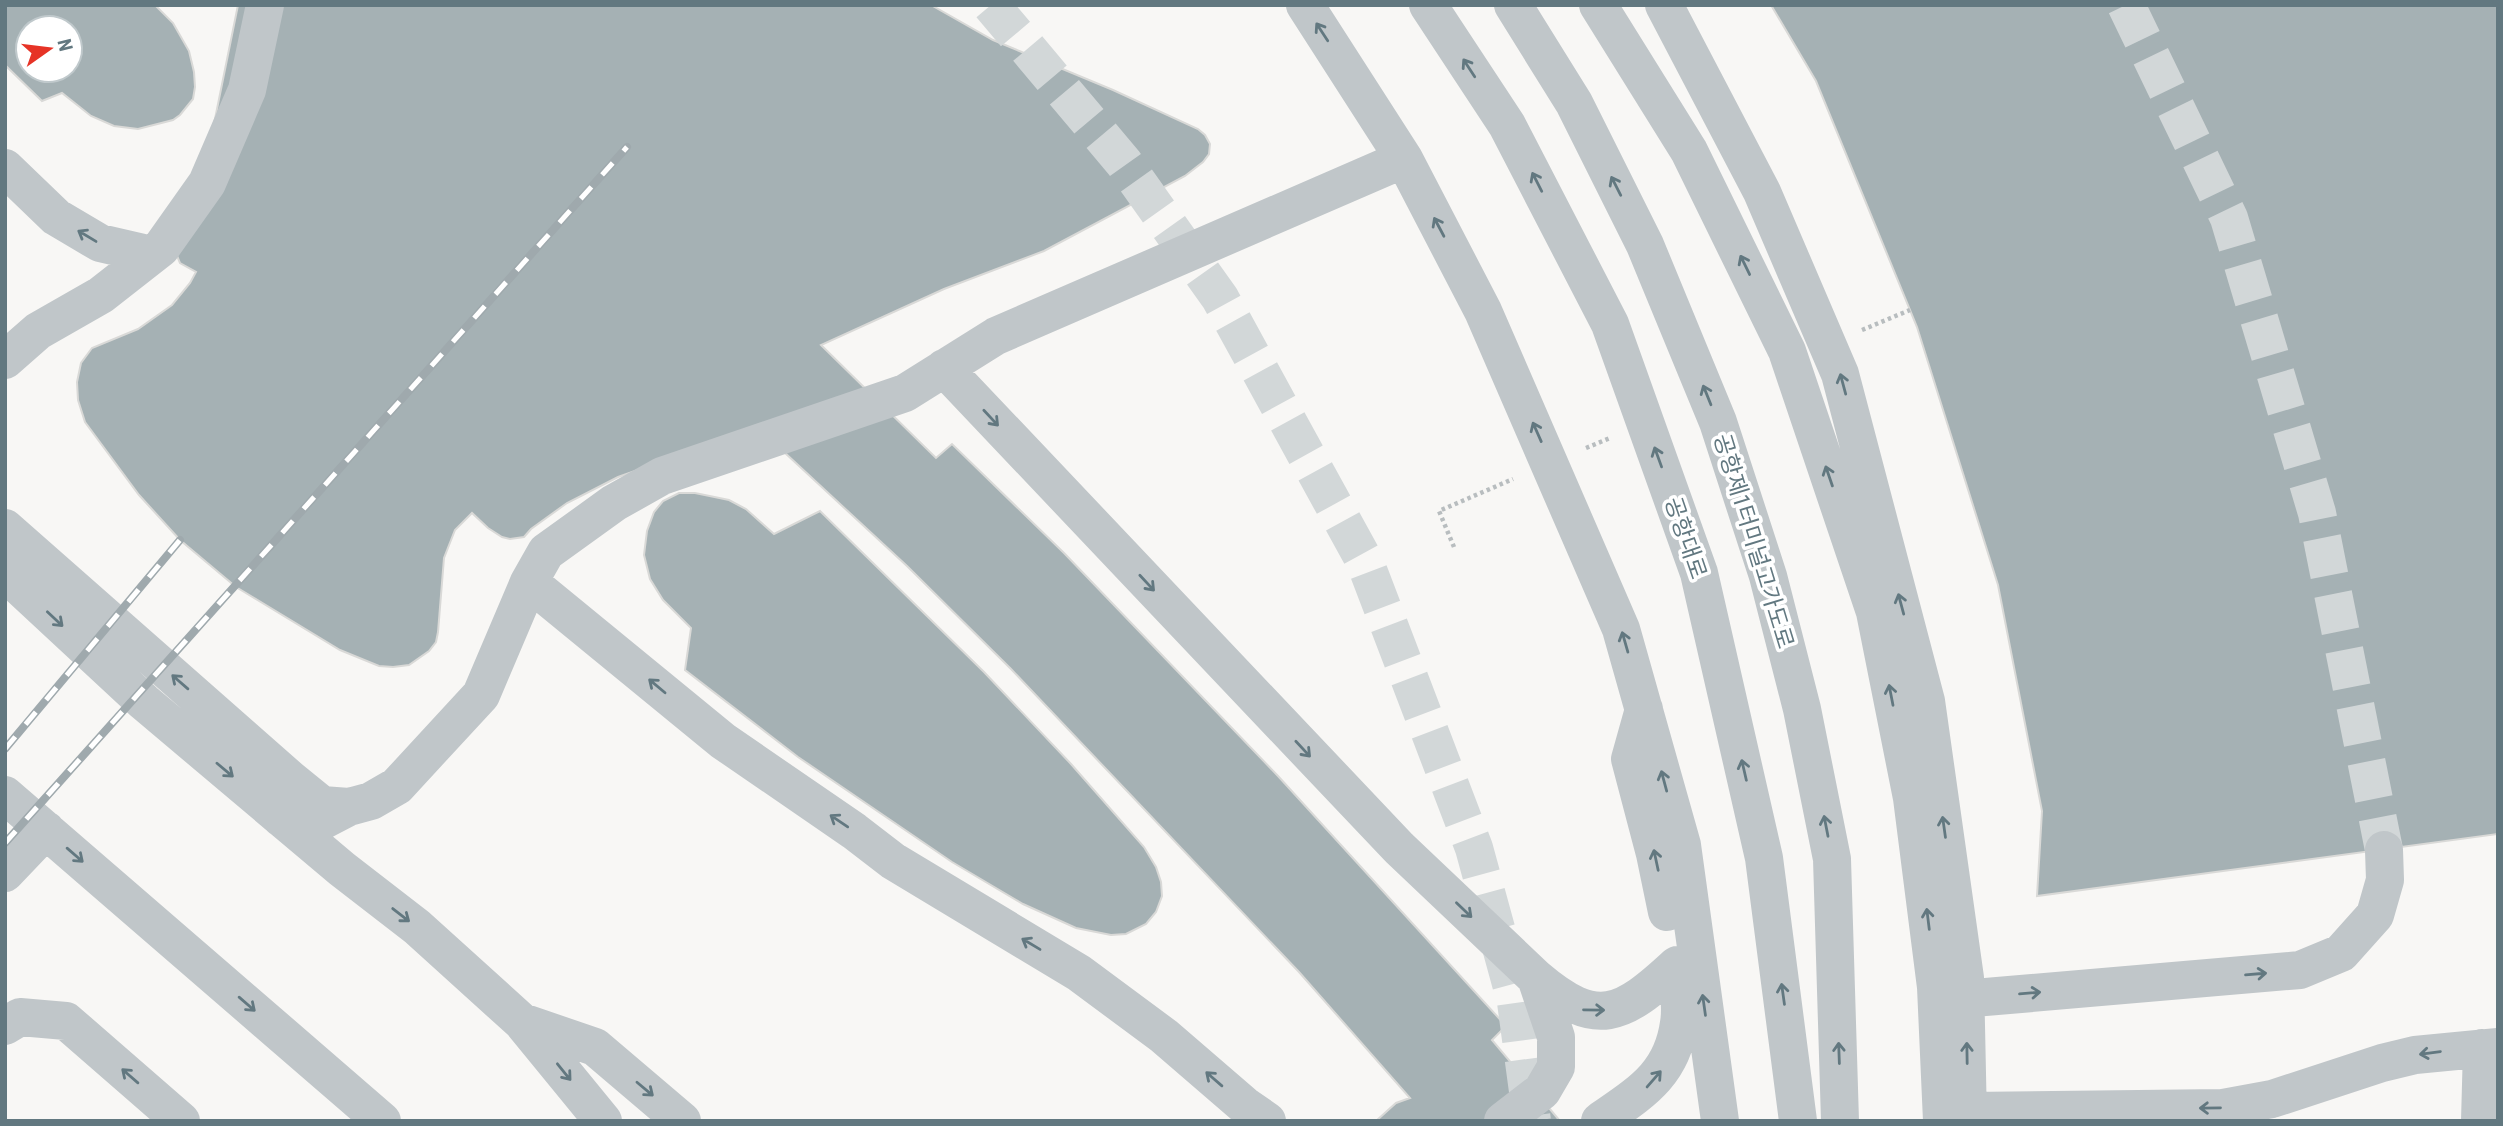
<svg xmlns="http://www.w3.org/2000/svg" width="2503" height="1126" font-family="'Roboto Condensed','Noto Sans KR',sans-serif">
  <rect width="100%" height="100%" fill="#f8f7f5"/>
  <!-- building -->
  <path fill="#a5b1b4" stroke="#d9d9d7" stroke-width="2" fill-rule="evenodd" d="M 5,5 L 155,5 L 173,23 L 189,51 L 194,72 L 195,87 L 193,99 L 180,115 L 173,120 L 138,129 L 114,126 L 91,116 L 62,93 L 42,101 L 5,65 ZM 28,28 L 70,28 L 70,70 L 28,70 Z
    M 238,5 L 931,5 L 993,40 L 1113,90 L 1198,129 L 1205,135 L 1210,144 L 1209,154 L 1203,162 L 1185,176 L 1044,251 L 944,289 L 821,345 L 936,458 L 952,444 L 1064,553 L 1278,776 L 1506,1026 L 1492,1040 L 1560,1121 L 1376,1121 L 1396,1103 L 1410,1098 L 1299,972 L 1011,669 L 907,566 L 758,428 L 618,477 L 567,503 L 531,529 L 524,537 L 510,539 L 502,537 L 488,528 L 472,513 L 455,530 L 444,558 L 438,632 L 436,642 L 429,651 L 409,665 L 393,667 L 379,666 L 340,650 L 236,587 L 180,540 L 139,495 L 85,422 L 78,400 L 77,382 L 81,363 L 92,348 L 138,329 L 172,305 L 190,283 L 196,272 L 180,263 L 175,251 L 215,119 Z
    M 1771,5 L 2498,5 L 2498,834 L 2037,896 L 2042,811 L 1998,585 L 1917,327 L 1816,81 Z
    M 679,493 L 695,493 L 729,500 L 746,509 L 774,534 L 820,511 L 984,672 L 1071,764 L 1144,847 L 1156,867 L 1161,882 L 1162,896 L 1156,912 L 1146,924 L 1126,934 L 1111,935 L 1076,928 L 1023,904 L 952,862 L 798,757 L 685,670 L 691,628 L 663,600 L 650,579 L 644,555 L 647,531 L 654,512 L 663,501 Z"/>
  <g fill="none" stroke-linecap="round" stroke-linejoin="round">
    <!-- minor-tunnel -->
    <path stroke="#d2d7d8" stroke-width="38" stroke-dasharray="38 19" stroke-linecap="butt" d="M 991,5 L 1124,163 L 1220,298 L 1365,562 L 1474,848 L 1516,1002 L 1532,1121
      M 2126,5 L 2229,218 L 2317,513 L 2384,850"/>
    <!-- path -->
    <path stroke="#b8bdbf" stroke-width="4.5" stroke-dasharray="3.5 3.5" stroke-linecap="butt" d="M 1862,330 L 1910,310
      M 1586,448 L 1610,438
      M 1454,547 L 1439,511 L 1513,479"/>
    <!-- minor -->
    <path stroke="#c0c6c9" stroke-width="38" d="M 1305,5 L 1404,159 L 1483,311 L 1621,629 L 1682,845 L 1720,1121
      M 1428,5 L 1507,125 L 1610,324 L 1699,573 L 1764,858 L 1798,1121
      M 1513,5 L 1574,103 L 1645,245 L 1718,422 L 1768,576 L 1802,709 L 1832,859 L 1840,1121
      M 1598,5 L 1689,151 L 1787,351 L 1875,612 L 1912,798 L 1936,987 L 1942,1121
      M 1664,5 L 1762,192 L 1840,374 L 1926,701 L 1965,978 L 1968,1121
      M 5,168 L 56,217 L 100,243 L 152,255
      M 5,360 L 38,331 L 101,295 L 161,248 L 207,183 L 247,90 L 265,5
      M 944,368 L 1399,848 L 1536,978 L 1556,1037 L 1556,1067 L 1542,1091 L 1503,1121
      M 5,528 L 290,779 L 322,805 L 349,807
      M 5,573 L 144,702 L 342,869 L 417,927 L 522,1022 L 603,1121
      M 529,582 L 723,741 L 854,831 L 893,861 L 1079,973 L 1164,1036 L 1244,1105 L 1267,1121
      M 1644,709 L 1630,759 L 1655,854 L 1667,912
      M 5,795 L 382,1121
      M 281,818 L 324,820 L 349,807 L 371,801 L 397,786 L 481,695 L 529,582 L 546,552 L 614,503 L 662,476 L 905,393 L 996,336 L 1404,159
      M 5,873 L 46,830
      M 1536,978 C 1597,1030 1622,1016 1677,965
      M 1939,1001 L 2300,970 L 2341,953 L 2375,915 L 2385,880 L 2384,850
      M 522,1022 L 595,1047 L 682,1121
      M 5,1026 L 20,1017 L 66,1021 L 181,1121
      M 1968,1111 L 2223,1108 L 2272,1099 L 2382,1063 L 2415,1055 L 2498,1047
      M 1600,1121 C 1640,1093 1672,1075 1679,1023 C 1682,1006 1678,986 1677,968
      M 2480,1121 L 2482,1048"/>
    <defs>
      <path id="rail" d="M 5,749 L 180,540
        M 5,843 L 627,147"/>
    </defs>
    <!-- rail casing -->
    <use href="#rail" stroke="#9fa9ad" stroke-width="8"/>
    <!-- rail -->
    <use href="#rail" stroke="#fff" stroke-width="5" stroke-dasharray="16" stroke-linecap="butt"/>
  </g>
  <!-- one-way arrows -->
  <defs><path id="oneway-shaft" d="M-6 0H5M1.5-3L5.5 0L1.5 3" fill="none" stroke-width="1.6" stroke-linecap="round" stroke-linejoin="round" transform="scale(1.75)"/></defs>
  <g stroke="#627880">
    <use href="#oneway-shaft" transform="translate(1322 32) rotate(-123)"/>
    <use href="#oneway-shaft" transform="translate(1469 68) rotate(-123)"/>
    <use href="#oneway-shaft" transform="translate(1537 182) rotate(-117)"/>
    <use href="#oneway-shaft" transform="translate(1616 186) rotate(-117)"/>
    <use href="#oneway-shaft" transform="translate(1439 227) rotate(-118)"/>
    <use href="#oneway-shaft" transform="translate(87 236) rotate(-149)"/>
    <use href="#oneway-shaft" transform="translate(1745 265) rotate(-116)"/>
    <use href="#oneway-shaft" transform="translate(1843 384) rotate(-105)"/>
    <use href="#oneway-shaft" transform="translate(1707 395) rotate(-112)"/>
    <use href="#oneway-shaft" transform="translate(991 418) rotate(47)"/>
    <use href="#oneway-shaft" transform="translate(1537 432) rotate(-114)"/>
    <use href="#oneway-shaft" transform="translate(1658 457) rotate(-110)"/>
    <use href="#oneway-shaft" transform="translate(1829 476) rotate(-109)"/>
    <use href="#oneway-shaft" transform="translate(1147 583) rotate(47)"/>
    <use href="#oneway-shaft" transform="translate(1901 604) rotate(-105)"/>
    <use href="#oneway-shaft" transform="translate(55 619) rotate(43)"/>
    <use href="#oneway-shaft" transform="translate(1625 642) rotate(-106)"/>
    <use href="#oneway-shaft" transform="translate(180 682) rotate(-139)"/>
    <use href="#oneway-shaft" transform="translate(657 686) rotate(-140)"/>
    <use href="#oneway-shaft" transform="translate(1891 695) rotate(-101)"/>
    <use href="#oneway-shaft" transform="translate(1303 749) rotate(47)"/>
    <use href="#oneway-shaft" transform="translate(225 770) rotate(40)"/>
    <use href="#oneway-shaft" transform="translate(1744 770) rotate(-103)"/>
    <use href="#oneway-shaft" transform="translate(1664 781) rotate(-105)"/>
    <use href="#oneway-shaft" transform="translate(839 821) rotate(-146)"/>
    <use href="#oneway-shaft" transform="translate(1826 826) rotate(-101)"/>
    <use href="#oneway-shaft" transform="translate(1944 827) rotate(-98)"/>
    <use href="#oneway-shaft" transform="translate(75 855) rotate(41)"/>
    <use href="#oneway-shaft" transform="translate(1656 860) rotate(-102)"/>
    <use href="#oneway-shaft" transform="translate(1464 910) rotate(44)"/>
    <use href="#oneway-shaft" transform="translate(401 915) rotate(38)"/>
    <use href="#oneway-shaft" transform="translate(1928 919) rotate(-97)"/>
    <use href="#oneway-shaft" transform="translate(1031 944) rotate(-149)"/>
    <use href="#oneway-shaft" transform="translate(2256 974) rotate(-5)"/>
    <use href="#oneway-shaft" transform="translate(2030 993) rotate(-5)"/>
    <use href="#oneway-shaft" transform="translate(1783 994) rotate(-98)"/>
    <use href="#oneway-shaft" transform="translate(247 1004) rotate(41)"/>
    <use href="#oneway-shaft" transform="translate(1704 1005) rotate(-98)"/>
    <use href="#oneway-shaft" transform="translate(1594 1010) rotate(1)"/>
    <use href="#oneway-shaft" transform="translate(1839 1053) rotate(-92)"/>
    <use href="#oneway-shaft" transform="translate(1967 1053) rotate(-91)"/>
    <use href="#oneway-shaft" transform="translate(2430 1053) rotate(172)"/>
    <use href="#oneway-shaft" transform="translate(564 1072) rotate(51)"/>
    <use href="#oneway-shaft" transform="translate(130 1076) rotate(-139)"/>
    <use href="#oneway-shaft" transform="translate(1214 1079) rotate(-139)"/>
    <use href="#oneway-shaft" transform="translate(1654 1079) rotate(-49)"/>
    <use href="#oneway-shaft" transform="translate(645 1089) rotate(40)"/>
    <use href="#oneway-shaft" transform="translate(2210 1108) rotate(179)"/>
  </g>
  <g text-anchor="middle" stroke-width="7" stroke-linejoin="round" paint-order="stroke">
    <!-- street labels -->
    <g font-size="23" fill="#627880" stroke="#fff">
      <text transform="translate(1686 538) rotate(71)" y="8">공항대로</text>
      <text transform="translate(1754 541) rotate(73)" y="8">공항제1터미널고가도로</text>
    </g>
  </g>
  <!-- border -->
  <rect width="2503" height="1126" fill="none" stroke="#627880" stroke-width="14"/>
  <!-- north arrow -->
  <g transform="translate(49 49) rotate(76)"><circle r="33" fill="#ffffff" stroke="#c0c9cc" stroke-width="2"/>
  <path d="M0-5L12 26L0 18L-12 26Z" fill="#e63326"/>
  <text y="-10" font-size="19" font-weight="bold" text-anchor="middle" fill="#627880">N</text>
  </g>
</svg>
